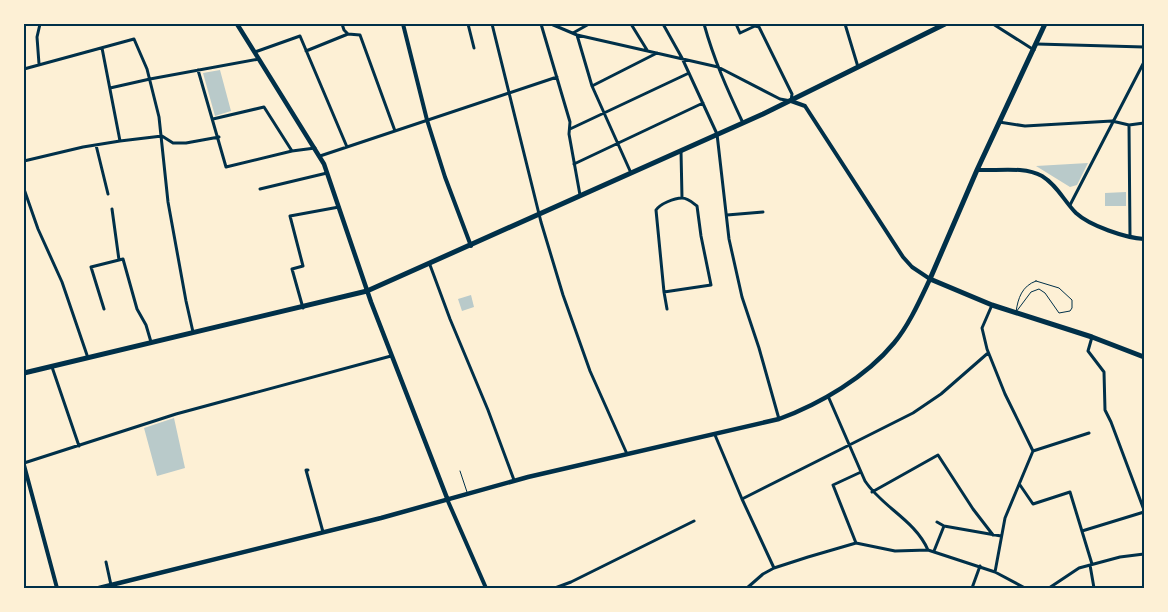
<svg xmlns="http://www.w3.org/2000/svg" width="1168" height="612" font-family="'Crimson Pro',serif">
  <rect width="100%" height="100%" fill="#fdf0d5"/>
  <!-- green -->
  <path fill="#b9caca" d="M 220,70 L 231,111 L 215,116 L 203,73 Z
    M 1088,163 L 1077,185 L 1070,187 L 1036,166 Z
    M 1126,192 L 1126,206 L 1105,206 L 1105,193 Z
    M 471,295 L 474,307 L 462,311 L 458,299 Z
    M 174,418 L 185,468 L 157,476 L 144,428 Z"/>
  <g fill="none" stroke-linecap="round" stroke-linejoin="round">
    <!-- service -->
    <path stroke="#003049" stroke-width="1" d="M 1036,281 L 1059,288 L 1072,300 L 1072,308 L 1070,311 L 1059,313 L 1045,293 L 1039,289 L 1031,292 L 1016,312 C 1018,298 1022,286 1036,281 Z
      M 460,471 L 467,492"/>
    <!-- minor -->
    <path stroke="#003049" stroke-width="3" d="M 342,24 L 344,30 L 348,34
      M 468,24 L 474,48
      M 492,24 L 541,222 L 563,295 L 590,371 L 627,454
      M 541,24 L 570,122 L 569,134 L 580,195
      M 551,24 L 577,35 L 718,67 L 780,99 L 791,101 L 792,94 L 759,27 L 755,26 L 740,33 L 736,24
      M 631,24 L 647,50
      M 663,24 L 682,58 L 717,134 L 729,239 L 742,297 L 759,348 L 779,419
      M 704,24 C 714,60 727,89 743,123
      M 845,24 L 858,67
      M 993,24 L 1034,50
      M 573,33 L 589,24
      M 577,35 L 592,86 L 631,173
      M 1037,44 L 1144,47
      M 306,51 L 348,34 L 360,35 L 395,131
      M 255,52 L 300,36 L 347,147
      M 39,64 L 37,37 L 40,24
      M 24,69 L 134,39 L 147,69 L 159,117 L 168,202 L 186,301 L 193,332
      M 198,70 L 226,167 L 292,151 L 264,107 L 213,119
      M 592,86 L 657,53
      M 110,88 L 150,79 L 259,59
      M 999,122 L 1025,126 L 1112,121 L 1129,125 L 1144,123
      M 1129,125 L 1130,237
      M 570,129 L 689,73
      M 120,141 L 162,136 L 173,143 L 186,143 L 219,137
      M 96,145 L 108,194
      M 292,151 L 315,148
      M 681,151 L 682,198
      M 320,156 L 557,77
      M 24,161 L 83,147 L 120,141 L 102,48
      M 574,164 L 703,103
      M 24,189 L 38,229 L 62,282 L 88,358
      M 260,189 L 327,173
      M 1070,205 L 1144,62
      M 112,209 L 119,260
      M 727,215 L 763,212
      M 430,265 L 450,319 L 488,410 L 514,480
      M 664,292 L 656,210 C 660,204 674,198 682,198 C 688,198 693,203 697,206 L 701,236 L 711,285 L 664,292 L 667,309
      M 992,305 L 982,328 L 987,349 L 1005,394 L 1033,451 L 1005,518 L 995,572
      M 303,308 L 292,269 L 303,266 L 290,216 L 339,207
      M 104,309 L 91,267 L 123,259 L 137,309 L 146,325 L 151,342
      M 1092,337 L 1088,351 L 1104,372 L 1105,410 L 1111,422 L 1144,510
      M 52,367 L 79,446
      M 828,396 L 865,481 C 882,507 915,520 928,550
      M 715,435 L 742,499 L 774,568
      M 1033,451 L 1089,433
      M 24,463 L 176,414 L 391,356
      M 308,470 L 306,470 L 323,532
      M 1020,485 L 1033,504 L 1070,492 L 1092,564
      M 872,492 L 938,455 L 973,509 L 993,535
      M 742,499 L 913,413 L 941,394 L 988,353
      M 937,522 L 944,526
      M 1082,531 L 1144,512
      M 856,543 L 833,485 L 861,472
      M 934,551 L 944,526 L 1001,536
      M 106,562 L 111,585
      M 1090,565 L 1094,588
      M 555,588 L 571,582 L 694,521
      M 747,588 L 763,574 L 774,568 L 808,557 L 856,543 L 895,551 L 928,550 L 995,572 L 1025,588
      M 972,588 L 980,566
      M 1049,588 L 1079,568 L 1120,557 L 1144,554"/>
    <!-- tertiary -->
    <path stroke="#003049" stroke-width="4" d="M 403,24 L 427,120 L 445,177 L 471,246
      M 791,101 L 805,106 L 903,257 L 912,267 L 930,279
      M 977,170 C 997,171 1024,166 1042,176 C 1057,185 1064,201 1076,213 C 1090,226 1126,238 1144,239
      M 24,465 L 57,588
      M 447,499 L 486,588"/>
    <!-- secondary -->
    <path stroke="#003049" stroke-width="4.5" d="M 237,24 L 324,164 L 371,302 L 447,498
      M 99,588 L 381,518 L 528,477 L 779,419 C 820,404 866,377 894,343 C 909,325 920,300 930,279"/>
    <!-- primary -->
    <path stroke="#003049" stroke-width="5" d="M 1045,24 L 977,170 L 930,279 L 992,305 L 1092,337 L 1144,357"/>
    <!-- trunk -->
    <path stroke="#003049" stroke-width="5" d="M 24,373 L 367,291 L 763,114 L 945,24"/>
  </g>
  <!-- border -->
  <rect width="1168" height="612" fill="none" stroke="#fdf0d5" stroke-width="50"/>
  <rect x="25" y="25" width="1118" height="562" fill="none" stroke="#003049" stroke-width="2"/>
</svg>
